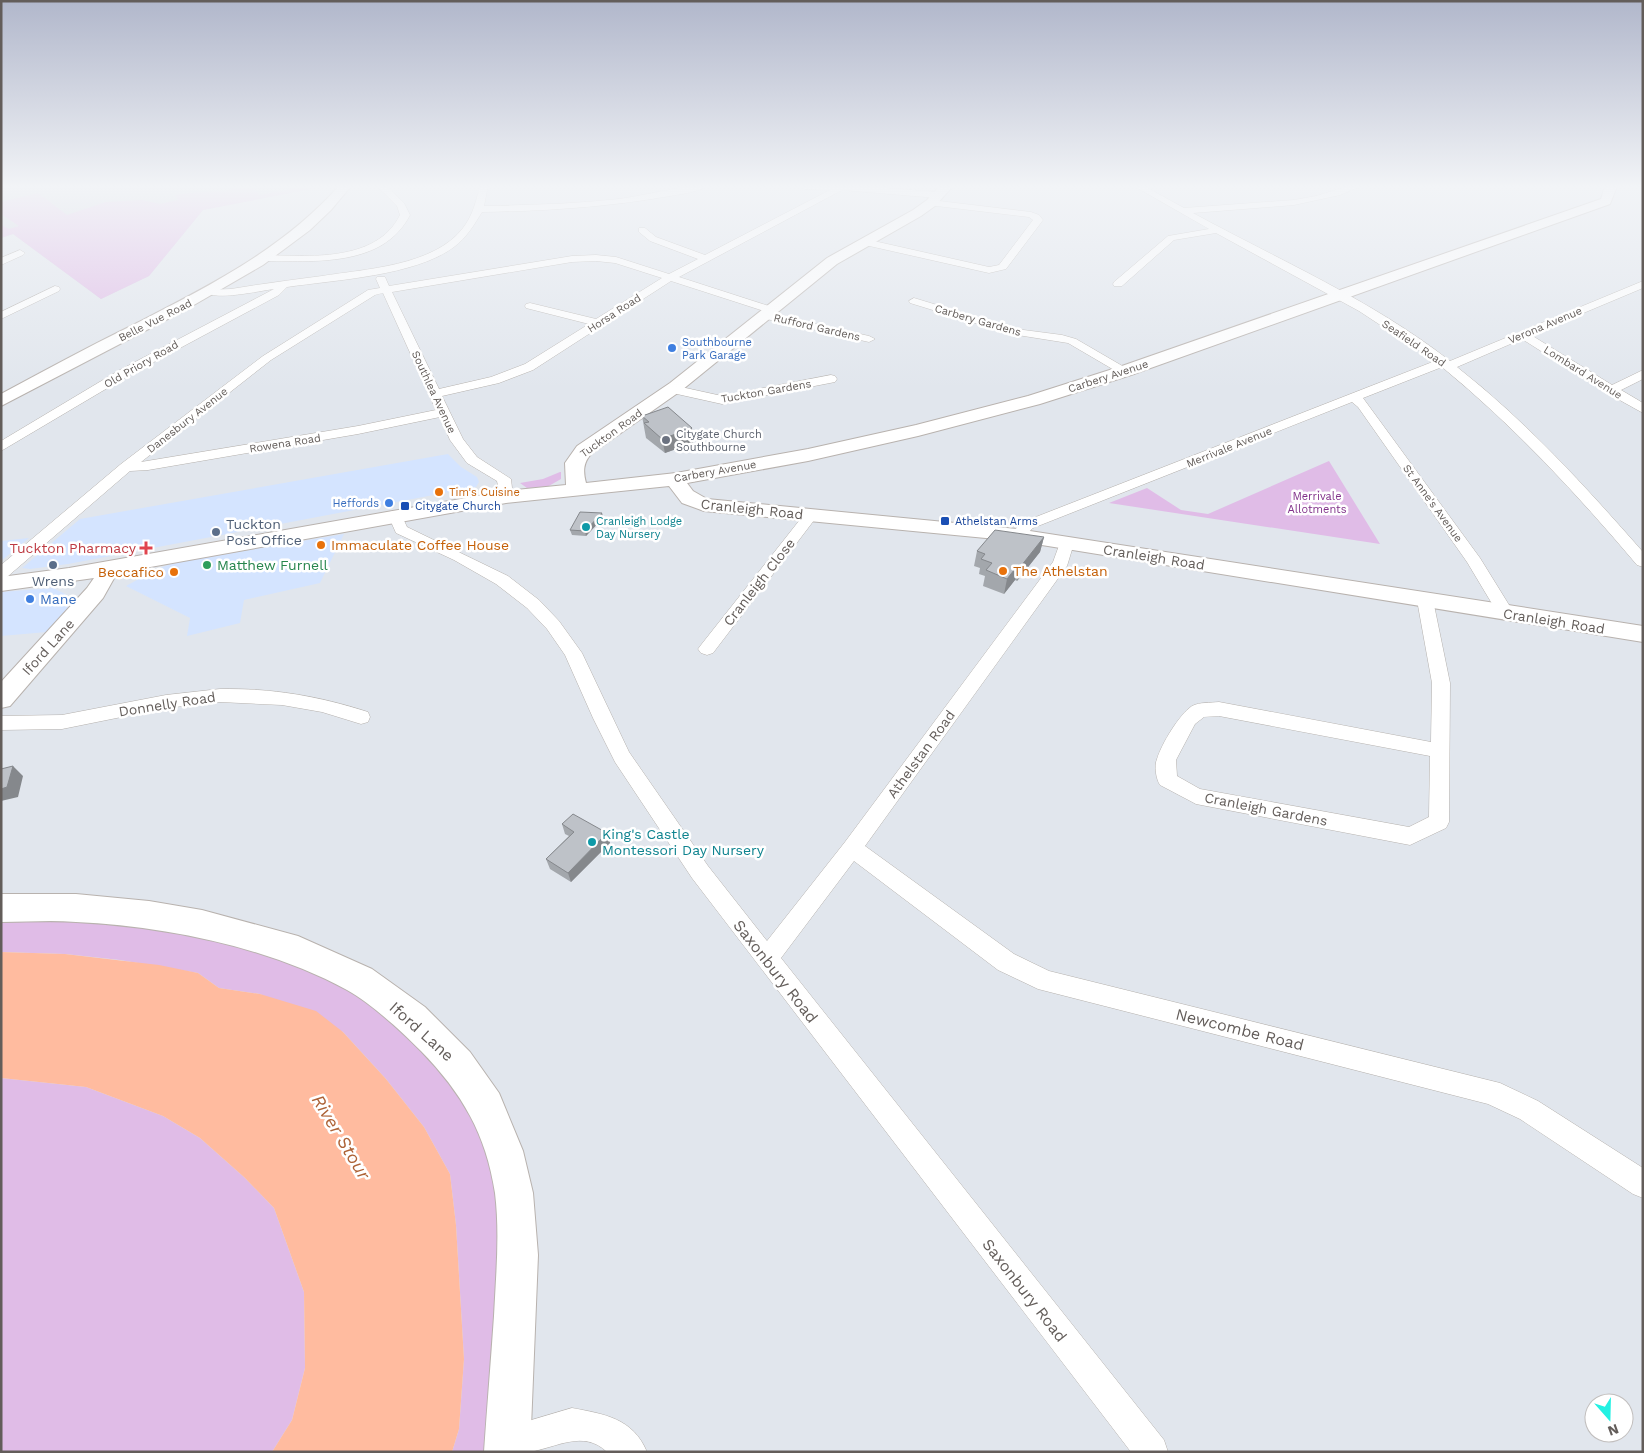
<svg xmlns="http://www.w3.org/2000/svg" width="1644" height="1453" font-family="'Work Sans',sans-serif">
  <rect width="100%" height="100%" fill="#e1e6ed"/>
  <!-- commercial -->
  <path fill="#d4e4ff" d="M 448,454 L 461,467 L 477,477 L 479,482 L 476,487 L 68,564 L 30,569 L 22,568 L 80,519 Z
    M 344,534 L 320,583 L 244,600 L 240,623 L 187,636 L 190,618 L 126,586 L 157,569 L 174,563 Z
    M 29,538 L 1,561 L 1,541 Z
    M 53,588 L 67,595 L 68,610 L 47,632 L 1,636 L 1,592 Z"/>
  <!-- education -->
  <path fill="#d2d7e0" d="M 1,186 L 326,186 L 203,210 L 149,276 L 101,299 L 13,234 L 1,238 Z"/>
  <!-- green -->
  <path fill="#e0bce7" d="M 234,186 L 251,186 L 260,195 L 305,186 L 326,186 L 203,210 L 149,276 L 101,299 L 13,234 L 1,238 L 1,225 L 9,229 L 19,226 L 1,214 L 1,202 L 38,193 L 67,215 L 106,202 L 142,200 L 160,204 L 178,200 L 175,195 L 180,194 L 230,190 Z
    M 1329,461 L 1380,544 L 1109,503 L 1147,488 L 1181,510 L 1208,514 Z
    M 560,472 L 561,472 L 561,479 L 547,487 L 527,488 L 520,483 L 543,479 Z
    M 1,908 L 249,937 L 413,1019 L 504,1151 L 507,1452 L 452,1452 L 459,1429 L 464,1359 L 456,1225 L 450,1174 L 424,1127 L 386,1079 L 343,1032 L 260,994 L 219,988 L 198,973 L 120,960 L 65,954 L 1,952 Z
    M 1,1078 L 86,1087 L 163,1116 L 200,1138 L 245,1178 L 274,1208 L 304,1292 L 305,1368 L 292,1420 L 272,1452 L 1,1452 Z"/>
  <!-- water -->
  <path fill="#ffbb9f" d="M 1,952 L 65,954 L 159,965 L 198,973 L 219,988 L 260,994 L 316,1011 L 343,1032 L 386,1079 L 424,1127 L 450,1174 L 456,1225 L 464,1359 L 459,1429 L 452,1452 L 272,1452 L 292,1420 L 305,1368 L 304,1292 L 274,1208 L 245,1178 L 200,1138 L 163,1116 L 86,1087 L 1,1078 Z"/>
  <g fill="none" stroke-linecap="round" stroke-linejoin="round">
    <defs>
      <path id="street" d="M 377,186 L 386,186 L 404,203 L 410,215 C 383,268 313,261 262,261 L 257,258 L 262,255 C 308,256 376,263 400,215 L 397,206 Z
        M 480,186 L 488,186 L 484,206 C 529,205 574,204 619,199 C 648,195 678,186 707,186 C 699,192 681,194 670,196 C 608,207 546,211 482,212 C 474,225 467,237 454,247 C 415,276 335,280 287,287 L 279,295 L 126,377 L 1,451 L 1,441 L 118,371 L 274,289 C 259,291 215,301 205,292 L 206,290 L 231,289 C 261,284 291,280 322,276 C 365,269 434,266 463,228 C 473,215 476,201 480,186 Z
        M 801,186 L 858,186 L 938,192 L 942,195 L 938,198 L 842,190 L 679,277 L 775,308 L 776,310 L 775,312 L 767,312 L 671,281 L 533,370 L 499,383 L 442,396 L 463,439 L 477,457 L 511,479 L 513,497 L 511,500 L 501,500 L 497,481 L 467,463 L 450,440 L 440,417 L 358,434 L 148,470 L 130,471 L 7,577 L 1,578 L 1,565 L 121,464 L 263,356 L 368,290 L 380,288 L 376,279 L 377,277 L 385,277 L 389,286 L 572,256 L 596,255 L 616,257 L 669,274 L 698,259 L 650,241 L 639,232 L 639,228 L 645,228 L 656,237 L 705,255 L 830,190 L 805,189 ZM 596,261 L 615,263 L 662,278 L 596,319 L 530,303 L 526,304 L 525,306 L 526,308 L 589,324 L 525,364 L 491,377 L 439,389 L 392,292 L 572,262 ZM 383,293 L 436,410 L 358,426 L 141,462 L 271,360 L 375,295 Z
        M 1134,186 L 1144,186 L 1184,208 L 1294,200 L 1316,196 L 1349,186 L 1361,186 L 1340,195 L 1294,205 L 1193,213 C 1279,260 1372,300 1450,361 L 1643,281 L 1643,288 L 1531,335 L 1612,385 L 1643,370 L 1643,379 L 1621,390 L 1643,403 L 1643,413 L 1607,393 L 1522,339 L 1457,367 C 1526,421 1585,486 1643,552 L 1643,567 L 1637,565 C 1577,494 1514,426 1442,367 L 1363,398 L 1480,558 L 1514,613 L 1512,617 L 1506,618 L 1500,617 L 1467,562 L 1358,407 L 1352,402 L 1033,528 L 1022,538 L 1012,538 L 1009,535 L 1023,522 L 1435,361 L 1359,311 L 1216,233 L 1174,240 L 1122,286 L 1114,286 L 1113,284 L 1114,282 L 1168,236 L 1209,229 Z
        M 931,200 L 1031,212 L 1039,215 L 1043,220 L 1006,269 L 989,273 L 865,245 L 860,242 L 865,239 L 989,267 L 999,265 L 1033,220 L 1029,217 L 928,205 L 928,201 Z
        M 20,250 L 25,253 L 23,255 L 1,265 L 1,258 Z
        M 55,286 L 59,287 L 60,289 L 59,291 L 1,319 L 1,312 Z
        M 914,298 L 1016,329 L 1062,335 L 1076,339 L 1131,371 L 1129,374 L 1121,374 L 1068,343 L 1011,334 L 910,303 L 909,301 Z
        M 766,313 L 869,336 L 875,339 L 869,342 L 762,318 L 761,316 Z
        M 831,375 L 835,376 L 837,379 L 835,382 L 722,404 L 668,392 L 666,389 L 672,385 L 722,396 Z
        M 395,511 L 400,512 L 407,527 L 508,576 L 539,600 L 559,621 L 582,653 L 629,752 L 708,866 L 767,941 L 845,842 L 1053,562 L 1061,540 L 1071,540 L 1074,543 L 1067,566 L 865,846 L 1014,954 L 1049,971 L 1500,1083 L 1538,1101 L 1643,1168 L 1643,1198 L 1633,1194 L 1520,1119 L 1488,1104 L 1038,989 L 998,970 L 854,861 L 781,958 L 1164,1440 L 1168,1452 L 1131,1452 L 692,878 L 615,762 L 593,718 L 565,655 L 547,629 L 527,608 L 496,584 L 454,560 L 396,533 L 388,515 L 390,512 Z
        M 811,511 L 816,512 L 818,515 L 713,653 L 707,655 L 701,653 L 698,649 L 701,645 L 806,512 Z
        M 1425,595 L 1431,596 L 1433,600 L 1450,683 L 1449,822 L 1446,828 L 1410,845 L 1196,804 L 1160,785 C 1156,779 1154,766 1157,759 C 1162,743 1179,715 1192,706 C 1200,702 1210,703 1219,702 L 1431,742 L 1432,683 L 1417,600 L 1419,596 ZM 1219,716 L 1430,756 L 1429,817 L 1409,827 L 1200,789 L 1177,776 L 1176,760 L 1195,724 L 1204,717 Z
        M 220,689 C 271,688 319,696 368,712 L 370,717 L 368,722 L 361,724 L 322,712 L 282,705 L 220,702 L 166,708 L 62,729 L 1,730 L 1,716 L 62,715 L 166,695 Z
        M 572,1408 C 604,1414 633,1418 647,1452 L 607,1452 C 583,1429 556,1448 529,1452 C 518,1453 505,1452 494,1452 L 490,1442 L 495,1431 Z"/>
      <path id="secondary" d="M 339,186 L 351,186 L 331,210 L 310,230 L 263,265 L 187,309 L 1,406 L 1,394 C 44,371 86,348 129,327 C 205,288 281,251 339,186 Z
        M 940,186 L 953,186 L 935,206 L 921,216 L 837,264 L 682,390 L 591,454 C 583,463 583,472 586,483 L 676,473 L 808,449 L 916,425 L 1028,396 L 1119,367 L 1601,199 L 1605,186 L 1617,186 L 1610,204 L 1131,375 L 1040,404 L 918,436 L 808,461 L 687,483 L 693,491 L 707,499 L 1017,529 L 1643,626 L 1643,642 L 1017,541 L 704,511 L 682,503 L 669,486 L 506,503 L 117,573 L 103,598 L 10,706 L 1,708 L 1,682 L 87,588 L 94,578 L 1,591 L 1,577 L 69,568 L 506,491 L 566,485 L 565,463 L 577,446 L 670,383 L 827,258 L 913,210 L 927,200 Z
        M 1,894 L 76,894 L 149,901 L 202,910 L 298,936 L 372,969 L 425,1007 L 470,1052 L 499,1093 L 523,1151 L 533,1193 L 538,1255 L 530,1452 L 484,1452 C 487,1406 491,1361 494,1316 C 496,1275 500,1233 495,1193 C 486,1134 462,1093 421,1051 C 401,1031 372,1004 347,990 C 268,947 165,926 76,922 C 51,920 26,922 1,922 Z"/>
    </defs>
    <!-- street casing -->
    <use href="#street" stroke="#b5b1ad" stroke-width="1"/>
    <!-- secondary casing -->
    <use href="#secondary" stroke="#b8b2ae" stroke-width="2"/>
    <!-- street -->
    <use href="#street" fill="#fff" fill-rule="evenodd"/>
    <!-- secondary -->
    <use href="#secondary" fill="#fff" fill-rule="evenodd"/>
  </g>
  <!-- wall -->
  <path fill="#a3a7ac" d="M 642,416 L 692,428 L 693,443 L 665,453 L 646,438 Z
    M 602,513 L 603,518 L 586,536 L 572,535 L 570,530 Z
    M 1044,537 L 1040,552 L 1017,581 L 1015,580 L 1004,594 L 983,586 L 985,576 L 979,574 L 980,568 L 974,566 L 977,551 Z
    M 562,824 L 607,833 L 610,843 L 571,882 L 550,869 L 546,859 L 569,836 L 565,834 Z"/>
  <!-- shaded-wall -->
  <path fill="#85888c" d="M 692,428 L 693,443 L 665,453 L 662,439 Z
    M 602,513 L 603,518 L 586,536 L 585,531 Z
    M 1044,537 L 1040,552 L 1017,581 L 1021,566 Z
    M 1018,565 L 1015,580 L 1004,594 L 1007,579 Z
    M 13,766 L 23,776 L 18,797 L 1,801 L 1,789 Z
    M 607,833 L 610,843 L 571,882 L 568,873 Z"/>
  <!-- building -->
  <path fill="#bec2c8" stroke="#85888c" d="M 668,407 L 692,428 L 662,439 L 644,423 L 649,422 L 642,416 Z
    M 580,512 L 602,513 L 585,531 L 570,530 Z
    M 995,530 L 1044,537 L 1021,566 L 1018,565 L 1007,579 L 986,570 L 992,563 L 981,559 L 985,554 L 977,551 Z
    M 13,766 L 7,787 L 1,789 L 1,769 Z
    M 573,814 L 607,833 L 568,873 L 546,859 L 574,832 L 562,824 Z"/>
  <!-- sky -->
  <linearGradient id="sky" x2="0" y2="1"><stop stop-color="#b1b7cb"/><stop offset="0.48" stop-color="#f2f4f7"/><stop offset="1" stop-color="#f2f4f7" stop-opacity="0"/></linearGradient>
  <rect width="1644" height="389" fill="url(#sky)"/>
  <!-- markers -->
  <g fill="#3f7fe0" stroke="#fff" stroke-width="2">
    <circle cx="672" cy="348" r="5"/>
    <circle cx="389" cy="503" r="5"/>
    <circle cx="30" cy="599" r="5"/>
  </g>
  <circle fill="#6b7280" stroke="#fff" stroke-width="2" cx="666" cy="440" r="5"/>
  <g fill="#e8710a" stroke="#fff" stroke-width="2">
    <circle cx="439" cy="492" r="5"/>
    <circle cx="321" cy="545" r="5"/>
    <circle cx="1003" cy="571" r="5"/>
    <circle cx="174" cy="572" r="5"/>
  </g>
  <g fill="#1a4fb4" stroke="#fff" stroke-width="2">
    <rect x="400" y="501" width="10" height="10" rx="2.5"/>
    <rect x="940" y="516" width="10" height="10" rx="2.5"/>
  </g>
  <g fill="#0f9aa8" stroke="#fff" stroke-width="2">
    <circle cx="586" cy="527" r="5"/>
    <circle cx="592" cy="842" r="5"/>
  </g>
  <g fill="#5c6f8a" stroke="#fff" stroke-width="2">
    <circle cx="216" cy="532" r="5"/>
    <circle cx="53" cy="565" r="5"/>
  </g>
  <path fill="#e0444e" stroke="#fff" stroke-width="2" d="M143.5 540.5h5v5h5v5h-5v5h-5v-5h-5v-5h5z"/>
  <circle fill="#2e9e5b" stroke="#fff" stroke-width="2" cx="207" cy="565" r="5"/>
  <g text-anchor="middle" stroke-width="5" stroke-linejoin="round" paint-order="stroke">
    <!-- far-street labels -->
    <g font-size="11" fill="#635d5a" stroke="#fff">
      <text transform="translate(614 313) rotate(-33)" y="4">Horsa Road</text>
      <text transform="translate(155 320) rotate(-27)" y="4">Belle Vue Road</text>
      <text transform="translate(978 320) rotate(16)" y="4">Carbery Gardens</text>
      <text transform="translate(1545 325) rotate(-23)" y="4">Verona Avenue</text>
      <text transform="translate(817 327) rotate(13)" y="4">Rufford Gardens</text>
      <text transform="translate(1414 343) rotate(34)" y="4">Seafield Road</text>
      <text transform="translate(141 364) rotate(-30)" y="4">Old Priory Road</text>
      <text transform="translate(1583 372) rotate(32)" y="4">Lombard Avenue</text>
      <text transform="translate(1108 376) rotate(-18)" y="4">Carbery Avenue</text>
      <text transform="translate(766 391) rotate(-10)" y="4">Tuckton Gardens</text>
      <text transform="translate(434 392) rotate(65)" y="4">Southlea Avenue</text>
      <text transform="translate(187 420) rotate(-38)" y="4">Danesbury Avenue</text>
      <text transform="translate(611 433) rotate(-36)" y="4">Tuckton Road</text>
      <text transform="translate(285 443) rotate(-9)" y="4">Rowena Road</text>
      <text transform="translate(1229 447) rotate(-22)" y="4">Merrivale Avenue</text>
      <text transform="translate(715 471) rotate(-10)" y="4">Carbery Avenue</text>
      <text transform="translate(1433 503) rotate(54)" y="4">St Anne's Avenue</text>
    </g>
    <!-- far-shop labels -->
    <g font-size="11" fill="#366cbe" stroke="#fff" text-anchor="start">
      <text x="682" y="346">Southbourne<tspan x="682" dy="13">Park Garage</tspan></text>
      <text x="379" y="507" text-anchor="end">Heffords</text>
    </g>
    <!-- far-worship labels -->
    <g font-size="11" fill="#5b616d" stroke="#fff" text-anchor="start">
      <text x="676" y="438">Citygate Church<tspan x="676" dy="13">Southbourne</tspan></text>
    </g>
    <!-- far-food labels -->
    <g font-size="11" fill="#c56008" stroke="#fff" text-anchor="start">
      <text x="449" y="496">Tim's Cuisine</text>
    </g>
    <!-- far-park labels -->
    <g font-size="11" fill="#81328a" stroke="#fff">
      <text x="1317" y="500">Merrivale<tspan x="1317" dy="13">Allotments</tspan></text>
    </g>
    <!-- far-transit labels -->
    <g font-size="11" fill="#164399" stroke="#fff" text-anchor="start">
      <text x="415" y="510">Citygate Church</text>
      <text x="955" y="525">Athelstan Arms</text>
    </g>
    <!-- far-culture labels -->
    <g font-size="11" fill="#0d838f" stroke="#fff" text-anchor="start">
      <text x="596" y="525">Cranleigh Lodge<tspan x="596" dy="13">Day Nursery</tspan></text>
    </g>
    <!-- street labels -->
    <g font-size="14" fill="#635d5a" stroke="#fff">
      <text transform="translate(752 509) rotate(6)" y="5">Cranleigh Road</text>
      <text transform="translate(1154 557) rotate(9)" y="5">Cranleigh Road</text>
      <text transform="translate(759 582) rotate(-52)" y="5">Cranleigh Close</text>
      <text transform="translate(1554 621) rotate(9)" y="5">Cranleigh Road</text>
      <text transform="translate(48 647) rotate(-48)" y="5">Iford Lane</text>
      <text transform="translate(167 704) rotate(-9)" y="5">Donnelly Road</text>
      <text transform="translate(921 754) rotate(-54)" y="5">Athelstan Road</text>
      <text transform="translate(1266 809) rotate(11)" y="5">Cranleigh Gardens</text>
    </g>
    <!-- service labels -->
    <g font-size="14" fill="#4e5e75" stroke="#fff" text-anchor="start">
      <text x="226" y="529">Tuckton<tspan x="226" dy="16">Post Office</tspan></text>
      <text x="53" y="586" text-anchor="middle">Wrens</text>
    </g>
    <!-- food labels -->
    <g font-size="14" fill="#c56008" stroke="#fff" text-anchor="start">
      <text x="331" y="550">Immaculate Coffee House</text>
      <text x="1013" y="576">The Athelstan</text>
      <text x="164" y="577" text-anchor="end">Beccafico</text>
    </g>
    <!-- health labels -->
    <g font-size="14" fill="#be3a42" stroke="#fff" text-anchor="end">
      <text x="136" y="553">Tuckton Pharmacy</text>
    </g>
    <!-- leisure labels -->
    <g font-size="14" fill="#27864d" stroke="#fff" text-anchor="start">
      <text x="217" y="570">Matthew Furnell</text>
    </g>
    <!-- shop labels -->
    <g font-size="14" fill="#366cbe" stroke="#fff" text-anchor="start">
      <text x="40" y="604">Mane</text>
    </g>
    <!-- culture labels -->
    <g font-size="14" fill="#0d838f" stroke="#fff" text-anchor="start">
      <text x="602" y="839">King's Castle<tspan x="602" dy="16">Montessori Day Nursery</tspan></text>
    </g>
    <!-- near-street labels -->
    <g font-size="16" fill="#635d5a" stroke="#fff">
      <text transform="translate(776 971) rotate(52)" y="6">Saxonbury Road</text>
      <text transform="translate(1240 1029) rotate(14)" y="6">Newcombe Road</text>
      <text transform="translate(422 1031) rotate(42)" y="6">Iford Lane</text>
      <text transform="translate(1025 1290) rotate(52)" y="6">Saxonbury Road</text>
    </g>
    <!-- near-water labels -->
    <g font-size="18" font-style="italic" fill="#ad6236" stroke="#fff">
      <text transform="translate(341 1137) rotate(59)" y="6">River Stour</text>
    </g>
  </g>
  <!-- border -->
  <rect width="1644" height="1453" fill="none" stroke="#635d5a" stroke-width="5"/>
  <!-- north arrow -->
  <g transform="translate(1609 1418) rotate(160)"><circle r="24" fill="#ffffff" stroke="#c1bebd"/>
  <path d="M0-4L9 19L0 12L-9 19Z" fill="#23f1e3"/>
  <text y="-8" font-size="14" font-weight="bold" text-anchor="middle" fill="#635d5a">N</text>
  </g>
</svg>
